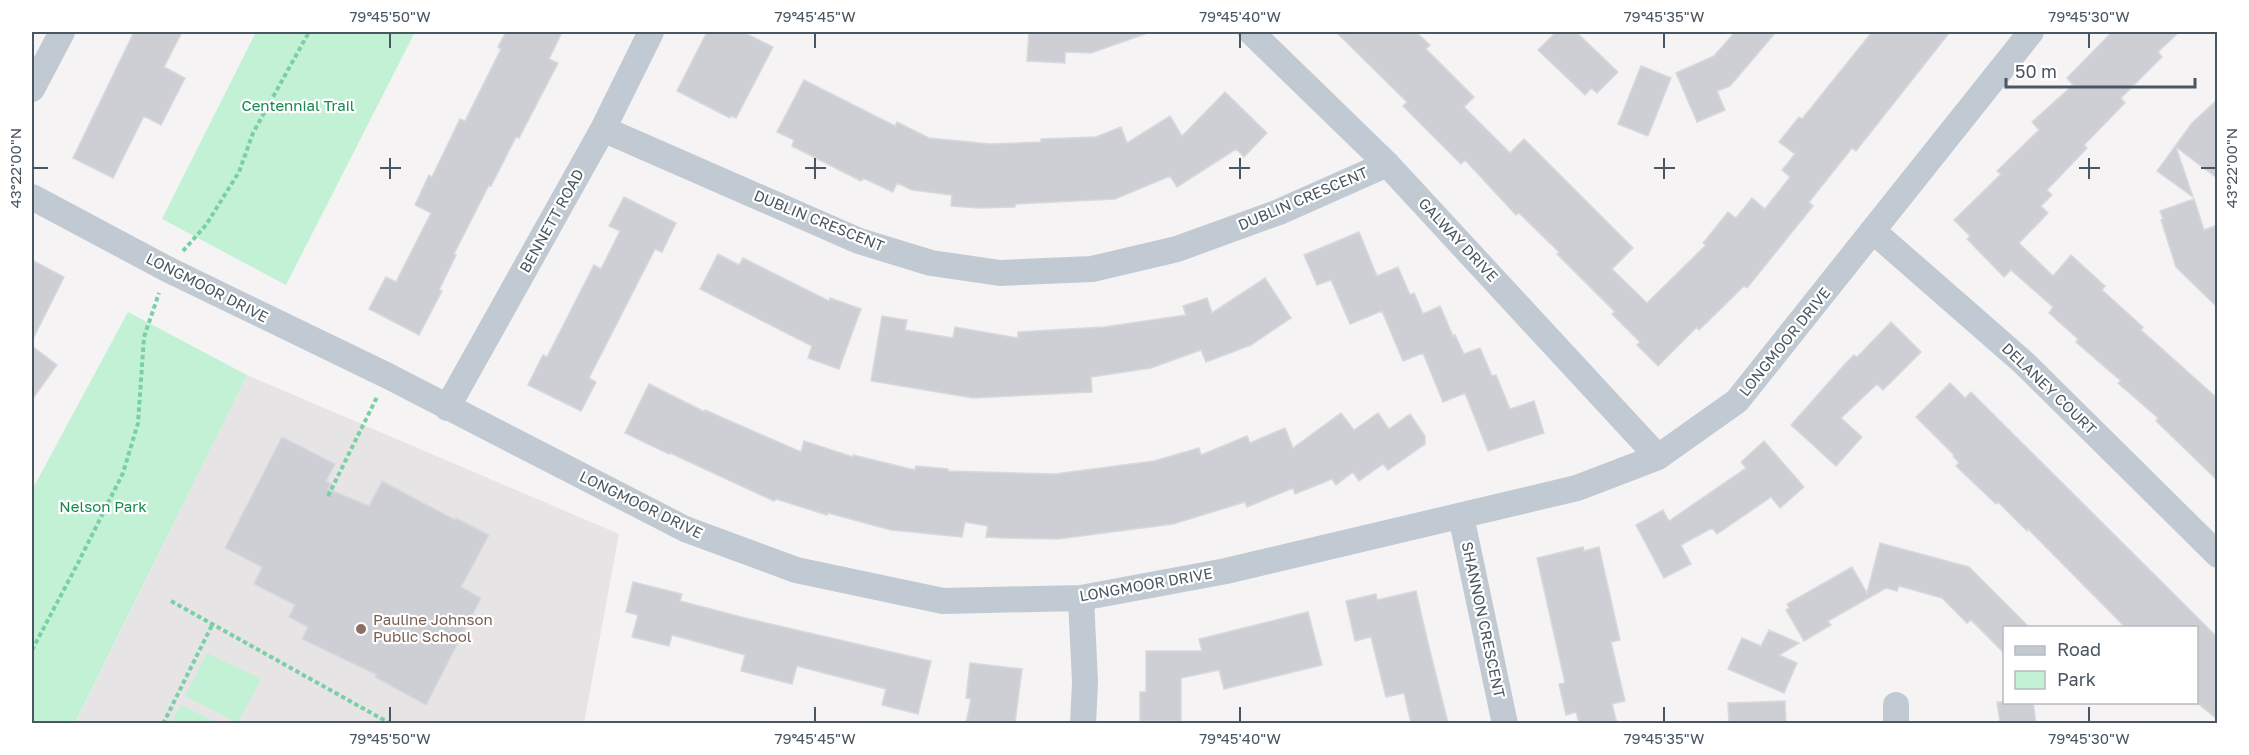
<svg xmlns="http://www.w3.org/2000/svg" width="2249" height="755" font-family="'Golos Text',sans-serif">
  <rect width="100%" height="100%" fill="#f5f3f3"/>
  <!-- education -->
  <path fill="#e6e4e5" d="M 247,375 L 619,534 L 584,723 L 75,724 Z"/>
  <!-- green -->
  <path fill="#c3f1d5" d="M 256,32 L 415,32 L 286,285 L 162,219 Z
    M 128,312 L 247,375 L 75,723 L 32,723 L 32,490 Z
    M 207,653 L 261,679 L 238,723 L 185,696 Z
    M 181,705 L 218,723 L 171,723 Z"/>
  <!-- building -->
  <path fill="#cdcfd5" stroke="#d7d9de" stroke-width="1.5" d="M 134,32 L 182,32 L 164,67 L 185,78 L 161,125 L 144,116 L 113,178 L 73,158 Z
    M 506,32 L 562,32 L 549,59 L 558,63 L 519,138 L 516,137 L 491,186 L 489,185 L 454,254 L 456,255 L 439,290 L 442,291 L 419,335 L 369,309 L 386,277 L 396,282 L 431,213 L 415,205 L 429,175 L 432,177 L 460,119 L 465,121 L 501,49 L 498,47 Z
    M 707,32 L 743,32 L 773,47 L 736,118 L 731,116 L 730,118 L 677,91 Z
    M 1029,32 L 1144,32 L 1145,34 L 1091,53 L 1065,52 L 1065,63 L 1027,61 Z
    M 1336,32 L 1416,32 L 1430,45 L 1426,49 L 1474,97 L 1464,107 L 1510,153 L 1524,139 L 1633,248 L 1612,269 L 1647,303 L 1706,245 L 1703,243 L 1728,212 L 1736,218 L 1752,198 L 1765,209 L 1790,177 L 1782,170 L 1795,154 L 1779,142 L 1799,117 L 1802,119 L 1872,32 L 1950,32 L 1856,151 L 1852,148 L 1809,202 L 1813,206 L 1747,288 L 1744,286 L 1699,330 L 1697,327 L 1658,366 L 1637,345 L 1640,342 L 1612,314 L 1615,312 L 1557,254 L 1559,252 L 1519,213 L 1516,215 L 1465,160 L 1461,164 L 1403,106 L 1407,102 Z
    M 1556,32 L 1576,32 L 1618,72 L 1597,93 L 1591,88 L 1585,95 L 1538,50 Z
    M 1735,32 L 1776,32 L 1730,86 L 1717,91 L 1725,110 L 1697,122 L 1676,73 L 1714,56 Z
    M 2112,32 L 2179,32 L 2158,52 L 2162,57 L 2121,98 L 2125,103 L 2084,145 L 2087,148 L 2047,190 L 2052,195 L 2041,206 L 2048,213 L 2019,243 L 2053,276 L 2071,255 L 2105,286 L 2102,290 L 2143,327 L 2141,330 L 2217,398 L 2217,480 L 2156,421 L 2158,418 L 2118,383 L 2121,381 L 2076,342 L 2078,339 L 2049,313 L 2053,307 L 2011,270 L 2004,277 L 1967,239 L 1970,236 L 1954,220 L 2001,174 L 1997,171 L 2039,130 L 2032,122 L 2073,85 L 2067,78 Z
    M 1641,66 L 1671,78 L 1648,136 L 1618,124 Z
    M 804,80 L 895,126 L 897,122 L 929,138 L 990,144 L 1041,142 L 1041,139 L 1096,137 L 1121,127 L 1127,143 L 1170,116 L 1182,136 L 1225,92 L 1267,133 L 1244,157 L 1236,149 L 1177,187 L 1170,176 L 1115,199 L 1015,204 L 1015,207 L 979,208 L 951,206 L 952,195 L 912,190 L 897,183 L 893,192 L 863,178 L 861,181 L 792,146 L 794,140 L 777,132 Z
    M 2217,100 L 2217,178 L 2176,147 L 2193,197 L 2157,171 L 2192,123 Z
    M 624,197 L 676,223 L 662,252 L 655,249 L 589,378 L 596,382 L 581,411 L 528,385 L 543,355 L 547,357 L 594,265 L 601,269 L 620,231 L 609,226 Z
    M 2194,199 L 2204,230 L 2217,225 L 2217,307 L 2176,267 L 2161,220 L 2163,219 L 2160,211 Z
    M 1359,232 L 1377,276 L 1398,267 L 1410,295 L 1414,293 L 1423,314 L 1440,306 L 1453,336 L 1455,335 L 1464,354 L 1480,348 L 1492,376 L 1496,375 L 1510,409 L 1534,401 L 1544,433 L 1488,451 L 1465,393 L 1443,402 L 1423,353 L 1403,361 L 1382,311 L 1350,324 L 1331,280 L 1317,285 L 1304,255 Z
    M 718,254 L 739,265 L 743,258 L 829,301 L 830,298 L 861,309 L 839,369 L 808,358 L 812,346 L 700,289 Z
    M 32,260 L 64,277 L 32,341 Z
    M 1265,278 L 1291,318 L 1251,345 L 1206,362 L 1201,350 L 1151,368 L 1091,377 L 1092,392 L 973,398 L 871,381 L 882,316 L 907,320 L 905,330 L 953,338 L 955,327 L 1018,338 L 1018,332 L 1104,327 L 1186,315 L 1183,306 L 1207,298 L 1212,313 Z
    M 1891,322 L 1921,352 L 1883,390 L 1877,384 L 1841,418 L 1862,437 L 1836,466 L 1791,425 L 1845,364 L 1854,355 L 1857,357 Z
    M 32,346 L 57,365 L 32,400 Z
    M 1950,383 L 1965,398 L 1971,392 L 2217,637 L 2217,719 L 2196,702 L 2196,627 L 2125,627 L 2028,529 L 2027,531 L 1998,502 L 1996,504 L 1956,466 L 1959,463 L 1953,456 L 1954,455 L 1916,417 Z
    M 649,384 L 705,412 L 705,410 L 801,452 L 804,441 L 853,457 L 853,455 L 915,470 L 916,466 L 948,469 L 948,471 L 1055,474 L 1154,461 L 1199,448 L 1201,455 L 1247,436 L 1250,443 L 1285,428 L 1293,448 L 1341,413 L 1354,430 L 1378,413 L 1389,429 L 1410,414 L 1425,436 L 1425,444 L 1388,470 L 1383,464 L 1359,481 L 1353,472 L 1336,485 L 1332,479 L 1295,494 L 1293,488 L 1247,507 L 1245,502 L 1173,524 L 1058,539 L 1003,538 L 986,537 L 988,526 L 965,522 L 962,537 L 891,530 L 828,513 L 827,515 L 776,499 L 774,501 L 670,453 L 669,454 L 625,433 Z
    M 282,437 L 335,464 L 326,481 L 331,484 L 328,489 L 369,506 L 382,481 L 455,520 L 456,518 L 489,535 L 461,587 L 481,598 L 426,705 L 375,677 L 377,675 L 302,639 L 308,627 L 289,617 L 295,605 L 254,584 L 262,567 L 225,548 Z
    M 1764,441 L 1804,487 L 1780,508 L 1771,497 L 1717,534 L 1712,528 L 1681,545 L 1691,564 L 1664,578 L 1636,525 L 1663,510 L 1669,521 L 1746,468 L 1741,462 Z
    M 1880,543 L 1969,567 L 2029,627 L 2004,627 L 2004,653 L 1971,620 L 1967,623 L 1942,598 L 1899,586 L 1897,591 L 1886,588 L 1828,621 L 1831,625 L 1804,641 L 1786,610 L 1789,608 L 1787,604 L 1852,567 L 1867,593 Z
    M 1583,547 L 1584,551 L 1599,547 L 1620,640 L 1611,642 L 1625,701 L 1612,704 L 1617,723 L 1579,723 L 1576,712 L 1566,715 L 1559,684 L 1565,683 L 1537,558 Z
    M 633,582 L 682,594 L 680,601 L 745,618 L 931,661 L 918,714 L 882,705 L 886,689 L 797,666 L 792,684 L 741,671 L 745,655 L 672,635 L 669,646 L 632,637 L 638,615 L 626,612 Z
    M 1416,591 L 1428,643 L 1448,723 L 1411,723 L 1404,693 L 1386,697 L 1371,637 L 1355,641 L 1346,601 L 1376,594 L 1377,600 Z
    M 1308,612 L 1322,665 L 1224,689 L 1219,670 L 1181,678 L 1181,721 L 1140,721 L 1140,692 L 1146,692 L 1146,651 L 1202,651 L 1199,639 Z
    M 1769,630 L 1799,643 L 1779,655 L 1797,663 L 1784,693 L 1728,669 L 1742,638 L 1761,646 Z
    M 970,663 L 1022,669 L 1015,723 L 966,723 L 971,699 L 966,698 Z
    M 1785,701 L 1786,723 L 1729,723 L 1728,703 Z
    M 1997,702 L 2033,702 L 2036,723 L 2000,723 Z"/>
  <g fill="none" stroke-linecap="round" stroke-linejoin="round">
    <!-- path -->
    <path stroke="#7ad0a6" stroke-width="4" stroke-dasharray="4.5 3" stroke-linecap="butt" d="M 183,251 L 206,225 L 239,172 L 253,133 L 309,32
      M 328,496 L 377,397
      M 171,601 L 391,724
      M 32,650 L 78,563 L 123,473 L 138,423 L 144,337 L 159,293
      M 163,724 L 212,625"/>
    <!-- minor -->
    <path stroke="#c1cad2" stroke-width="26" d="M 1251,32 L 1387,164 L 1658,457
      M 32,89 L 62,32
      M 603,129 L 859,241 L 931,263 L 1000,273 L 1092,269 L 1177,249 L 1279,212 L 1387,164
      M 32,197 L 167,269 L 388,376 L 685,529 L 796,570 L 943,601 L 1081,598 L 1226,571 L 1577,488 L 1658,457 L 1737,401 L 2031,32
      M 1873,231 L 2024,363 L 2218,555
      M 447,408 L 603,129 L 651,32
      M 1461,516 L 1505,724
      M 1081,598 L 1085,682 L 1083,724
      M 1896,705 L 1896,724"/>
  </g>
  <!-- ticks -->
  <path fill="none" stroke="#4a5661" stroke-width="2" d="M 390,33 L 390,48M 815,33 L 815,48M 1240,33 L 1240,48M 1664,33 L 1664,48M 2089,33 L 2089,48M 390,158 L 390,179M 815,158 L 815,179M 1240,158 L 1240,179M 1664,158 L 1664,179M 2089,158 L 2089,179M 33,168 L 48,168M 380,168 L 401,168M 805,168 L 826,168M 1229,168 L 1250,168M 1654,168 L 1675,168M 2079,168 L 2100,168M 2201,168 L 2216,168M 390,707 L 390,722M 815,707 L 815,722M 1240,707 L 1240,722M 1664,707 L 1664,722M 2089,707 L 2089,722"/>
  <!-- markers -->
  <circle fill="#8d6e63" stroke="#fff" stroke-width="2" cx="361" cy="629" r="6"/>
  <g text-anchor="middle" stroke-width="4.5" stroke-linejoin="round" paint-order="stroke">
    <!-- park labels -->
    <g font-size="15" fill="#17864f" stroke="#fff">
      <text x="298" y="111">Centennial Trail</text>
      <text x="103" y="512">Nelson Park</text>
    </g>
    <!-- street labels -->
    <g font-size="15" fill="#4a5661" stroke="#fff">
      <text transform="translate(1303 199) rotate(-23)" y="5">DUBLIN CRESCENT</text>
      <text transform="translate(552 221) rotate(-61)" y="5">BENNETT ROAD</text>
      <text transform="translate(819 221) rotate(22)" y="5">DUBLIN CRESCENT</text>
      <text transform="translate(1458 240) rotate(47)" y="5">GALWAY DRIVE</text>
      <text transform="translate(207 288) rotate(27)" y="5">LONGMOOR DRIVE</text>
      <text transform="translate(1785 342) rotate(-51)" y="5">LONGMOOR DRIVE</text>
      <text transform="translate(2049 389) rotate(44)" y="5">DELANEY COURT</text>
      <text transform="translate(641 505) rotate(26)" y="5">LONGMOOR DRIVE</text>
      <text transform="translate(1146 585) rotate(-10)" y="5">LONGMOOR DRIVE</text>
      <text transform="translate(1483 620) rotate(78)" y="5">SHANNON CRESCENT</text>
    </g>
    <!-- education labels -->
    <g font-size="15" fill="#785e54" stroke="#fff" text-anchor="start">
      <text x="373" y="625">Pauline Johnson<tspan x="373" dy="17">Public School</tspan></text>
    </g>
  </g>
  <!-- border -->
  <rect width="2249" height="755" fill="none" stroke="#ffffff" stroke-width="66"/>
  <!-- legend -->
  <rect x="2003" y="626" width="195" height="78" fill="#ffffff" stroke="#b7bbc0" stroke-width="1.5"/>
  <rect x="2015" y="646" width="30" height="9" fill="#c1cad2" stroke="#b7bbc0" stroke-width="1.5"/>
  <text x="2057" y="656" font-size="18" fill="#4a5661">Road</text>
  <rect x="2015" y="671" width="30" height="18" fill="#c3f1d5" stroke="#b7bbc0" stroke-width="1.5"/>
  <text x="2057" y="686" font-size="18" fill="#4a5661">Park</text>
  <!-- scale -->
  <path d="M2006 78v9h189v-9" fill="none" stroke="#4a5661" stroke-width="3"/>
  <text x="2015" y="78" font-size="18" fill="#4a5661" stroke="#ffffff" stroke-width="4.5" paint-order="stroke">50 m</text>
  <rect x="33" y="33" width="2183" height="689" fill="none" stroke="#4a5661" stroke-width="2"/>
  <g font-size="15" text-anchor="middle" fill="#4a5661">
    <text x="390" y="22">79°45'50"W</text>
    <text x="815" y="22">79°45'45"W</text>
    <text x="1240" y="22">79°45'40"W</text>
    <text x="1664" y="22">79°45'35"W</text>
    <text x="2089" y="22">79°45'30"W</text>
    <text transform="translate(16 168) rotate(-90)" y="5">43°22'00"N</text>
    <text transform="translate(2232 168) rotate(-90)" y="5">43°22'00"N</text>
    <text x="390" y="744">79°45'50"W</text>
    <text x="815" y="744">79°45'45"W</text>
    <text x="1240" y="744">79°45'40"W</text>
    <text x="1664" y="744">79°45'35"W</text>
    <text x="2089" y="744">79°45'30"W</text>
  </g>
</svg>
